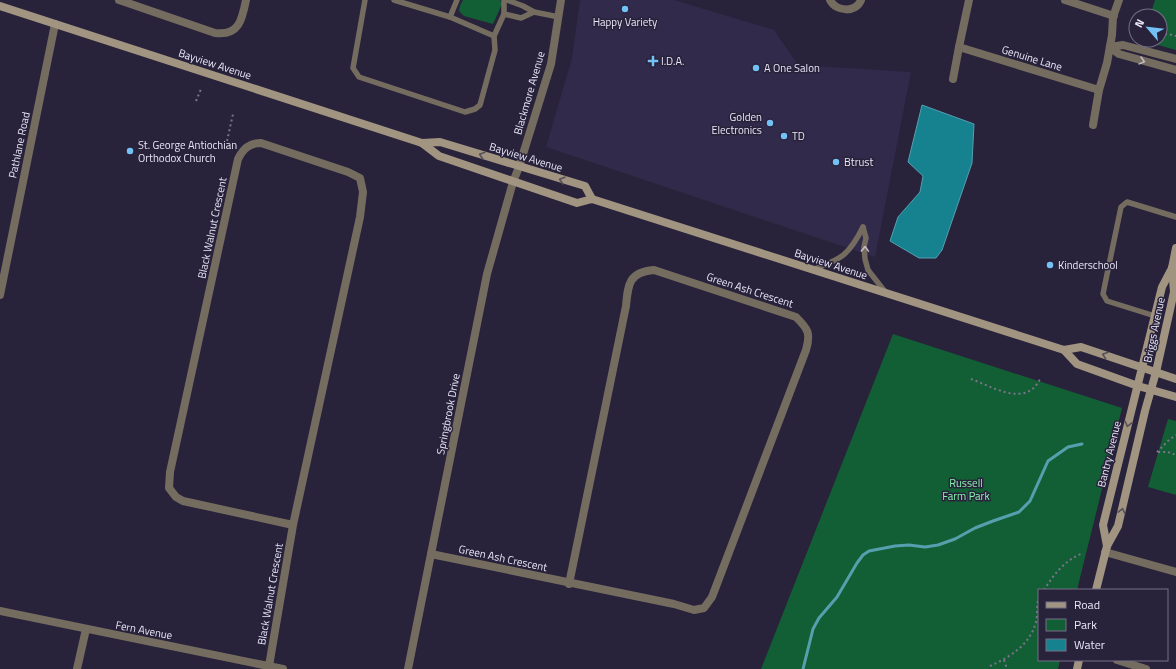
<svg xmlns="http://www.w3.org/2000/svg" width="1176" height="669" font-family="'Titillium Web',sans-serif">
<style>
.built{fill:#322a4a}
.green{fill:#135f35}
.water{fill:#16818f;stroke:#559fae}
.lines{fill:none;stroke-linecap:round;stroke-linejoin:round}
.stream{stroke:#559fae;stroke-width:3}
.path{stroke:#7a758b;stroke-width:2;stroke-dasharray:2 3;stroke-linecap:butt}
.lane{stroke:#756c60;stroke-width:5.5}
.street{stroke:#756c60;stroke-width:8}
.secondary{stroke:#a19480;stroke-width:8}
.oneway{stroke:#c0bbc2}
.oneway2{stroke:#585057}
.poi-dot{fill:#73c1f5;stroke:#28223b;stroke-width:1.5}
.labels{text-anchor:middle;dominant-baseline:central;stroke-width:3;stroke-linejoin:round;paint-order:stroke}
.poi-label{font-size:11px;fill:#e9e6f7;stroke:#28223b;text-anchor:start}
.street-label{font-size:11px;fill:#e9e6f7;stroke:#28223b}
.park-label{font-size:11px;fill:#87f4ad;stroke:#28223b}
</style>
<rect width="100%" height="100%" fill="#28223b"/>
<polygon class="built" points="580,0 674,0 774,30 798,65 911,72 875,257 546,147 572,58"/>
<g class="green">
<polygon points="463,0 500,0 502,4 493,24 464,16 459,11 460,6"/>
<polygon points="1155,0 1176,0 1176,50 1144,41 1144,40 1160,40 1160,16 1150,16"/>
<polygon points="893,334 1122,408 1077,590 1039,590 1039,660 1060,660 1058,669 761,669"/>
<polygon points="1168,419 1176,421 1176,495 1148,487"/>
</g>
<polygon class="water" points="922,105 974,124 972,163 942,250 936,258 919,258 890,241 898,217 920,192 923,176 908,162"/>
<g class="lines">
<polyline class="stream" points="803,669 813,629 819,618 837,597 857,563 863,555 869,551 895,546 909,545 925,547 938,545 955,539 975,528 993,521 1019,512 1030,501 1048,461 1068,447 1082,444"/>
<g class="path">
<polyline points="1160,35 1168,34 1176,36"/>
<polyline points="1153,45 1155,40"/>
<polyline points="196,101 201,89"/>
<polyline points="227,141 233,114"/>
<path d="M971 379C993 387 1026 408 1040 379"/>
<polyline points="1157,452 1169,440 1176,435"/>
<path d="M1158 452C1165 452 1171 451 1176 456"/>
<path d="M1044 590C1054 574 1065 560 1083 553"/>
<polyline points="1004,660 1007,669"/>
<path d="M990 666C1010 657 1030 645 1036 622 1038 614 1036 605 1039 597"/>
</g>
<g class="lane">
<polyline points="365,0 353,68 359,77 465,112 475,109 480,105 495,50 494,36 504,14 504,0"/>
<polyline points="394,0 450,17 494,36"/>
<polyline points="507,0 523,6 534,12 559,17"/>
<polyline points="504,14 521,18 534,12"/>
<polyline points="450,17 457,0"/>
<polyline points="863,227 866,238 864,247 865,259 868,270 886,293"/>
<path d="M812 270C842 259 849 255 863 227"/>
<polyline points="1155,316 1107,301 1103,294 1105,284 1121,207 1127,202 1176,217"/>
</g>
<g class="street">
<path d="M119 0 215 33C239 36 242 20 246 0"/>
<path d="M830 0C836 12 856 13 861 0"/>
<polyline points="969,0 959,47 1099,90 1107,63 1112,35 1113,17 1119,0"/>
<polyline points="1065,0 1114,16"/>
<polyline points="1110,47 1119,54 1176,70"/>
<polyline points="1110,47 1123,45 1176,59"/>
<polyline points="953,79 959,47"/>
<polyline points="1093,125 1099,90"/>
<polyline points="0,295 55,24"/>
<polyline points="1105,552 1176,572"/>
<path d="M431 554 674 604 694 610 704 608 712 597 806 350C811 333 808 329 796 317L654 270C629 272 628 284 626 306L569 584"/>
<polyline points="0,611 283,669"/>
<polyline points="1117,660 1146,669"/>
<path d="M269 666 293 525 360 217 363 192 360 178 348 172 261 143C249 143 243 149 238 159L170 472 169 488 176 497 183 501 293 525"/>
<polyline points="77,669 86,629"/>
<polyline points="408,669 487,274 513,182 519,167 551,64 561,0"/>
</g>
<g class="secondary">
<polyline points="0,6 422,143 439,156 577,203 592,199 1064,350 1081,347 1176,379"/>
<polyline points="422,143 440,142 585,186 592,199"/>
<polyline points="1064,350 1077,364 1138,386 1176,397"/>
<polyline points="1107,546 1103,525 1162,287 1172,268 1176,248"/>
<polyline points="1096,590 1107,546 1118,526 1145,411 1156,372 1174,292 1172,268"/>
<polyline points="1077,669 1079,660"/>
</g>
</g>
<defs><path id="oneway-chevron" d="M-2-3.5L2.5 0L-2 3.5" fill="none" stroke-width="1.6" stroke-linecap="round" stroke-linejoin="round"/></defs>
<g class="oneway">
<use href="#oneway-chevron" transform="translate(1142 61) rotate(15)"/>
<use href="#oneway-chevron" transform="translate(865 249) rotate(-88)"/>
</g>
<g class="oneway2">
<use href="#oneway-chevron" transform="translate(482 155) rotate(-162)"/>
<use href="#oneway-chevron" transform="translate(562 180) rotate(-164)"/>
<use href="#oneway-chevron" transform="translate(1105 355) rotate(-161)"/>
<use href="#oneway-chevron" transform="translate(1128 424) rotate(104)"/>
<use href="#oneway-chevron" transform="translate(1122 511) rotate(-77)"/>
</g>
<g class="poi-dot">
<circle cx="625" cy="9" r="4"/>
<path d="M651 55h4v4h4v4h-4v4h-4v-4h-4v-4h4z"/>
<circle cx="756" cy="68" r="4"/>
<circle cx="770" cy="123" r="4"/>
<circle cx="784" cy="136" r="4"/>
<circle cx="130" cy="151" r="4"/>
<circle cx="836" cy="162" r="4"/>
<circle cx="1050" cy="265" r="4"/>
</g>
<g class="labels">
<g class="poi-label">
<text x="625" y="22" text-anchor="middle">Happy Variety</text>
<text x="661" y="61">I.D.A.</text>
<text x="764" y="68">A One Salon</text>
<text x="762" y="117" text-anchor="end">Golden<tspan x="762" dy="13">Electronics</tspan></text>
<text x="792" y="136">TD</text>
<text x="138" y="145">St. George Antiochian<tspan x="138" dy="13">Orthodox Church</tspan></text>
<text x="844" y="162">Btrust</text>
<text x="1058" y="265">Kinderschool</text>
</g>
<g class="street-label">
<text transform="translate(1032 58) rotate(17)">Genuine Lane</text>
<text transform="translate(215 64) rotate(18)">Bayview Avenue</text>
<text transform="translate(529 93) rotate(-74)">Blackmore Avenue</text>
<text transform="translate(19 145) rotate(-78)">Pathlane Road</text>
<text transform="translate(526 157) rotate(17)">Bayview Avenue</text>
<text transform="translate(212 228) rotate(-78)">Black Walnut Crescent</text>
<text transform="translate(831 264) rotate(18)">Bayview Avenue</text>
<text transform="translate(750 290) rotate(18)">Green Ash Crescent</text>
<text transform="translate(1154 330) rotate(-78)">Briggs Avenue</text>
<text transform="translate(448 414) rotate(-79)">Springbrook Drive</text>
<text transform="translate(1109 454) rotate(-76)">Bantry Avenue</text>
<text transform="translate(503 558) rotate(12)">Green Ash Crescent</text>
<text transform="translate(270 594) rotate(-80)">Black Walnut Crescent</text>
<text transform="translate(144 630) rotate(11)">Fern Avenue</text>
</g>
<g class="park-label">
<text x="966" y="483">Russell<tspan x="966" dy="13">Farm Park</tspan></text>
</g>
</g>
<rect x="1038" y="589" width="130" height="72" fill="#28223b" stroke="#757086"/>
<rect x="1046" y="602" width="20" height="6" fill="#a19480" stroke="#757086"/>
<text x="1074" y="609" font-size="12" fill="#e9e6f7">Road</text>
<rect x="1046" y="619" width="20" height="12" fill="#135f35" stroke="#757086"/>
<text x="1074" y="629" font-size="12" fill="#e9e6f7">Park</text>
<rect x="1046" y="639" width="20" height="12" fill="#16818f" stroke="#757086"/>
<text x="1074" y="649" font-size="12" fill="#e9e6f7">Water</text>
<g transform="translate(1148 28) rotate(298)"><circle r="19" fill="#28223b" stroke="#757086"/>
<path d="M0-3L7 15L0 10L-7 15Z" fill="#73c1f5"/>
<text y="-6" font-size="11" font-weight="bold" text-anchor="middle" fill="#e9e6f7">N</text>
</g>
</svg>
